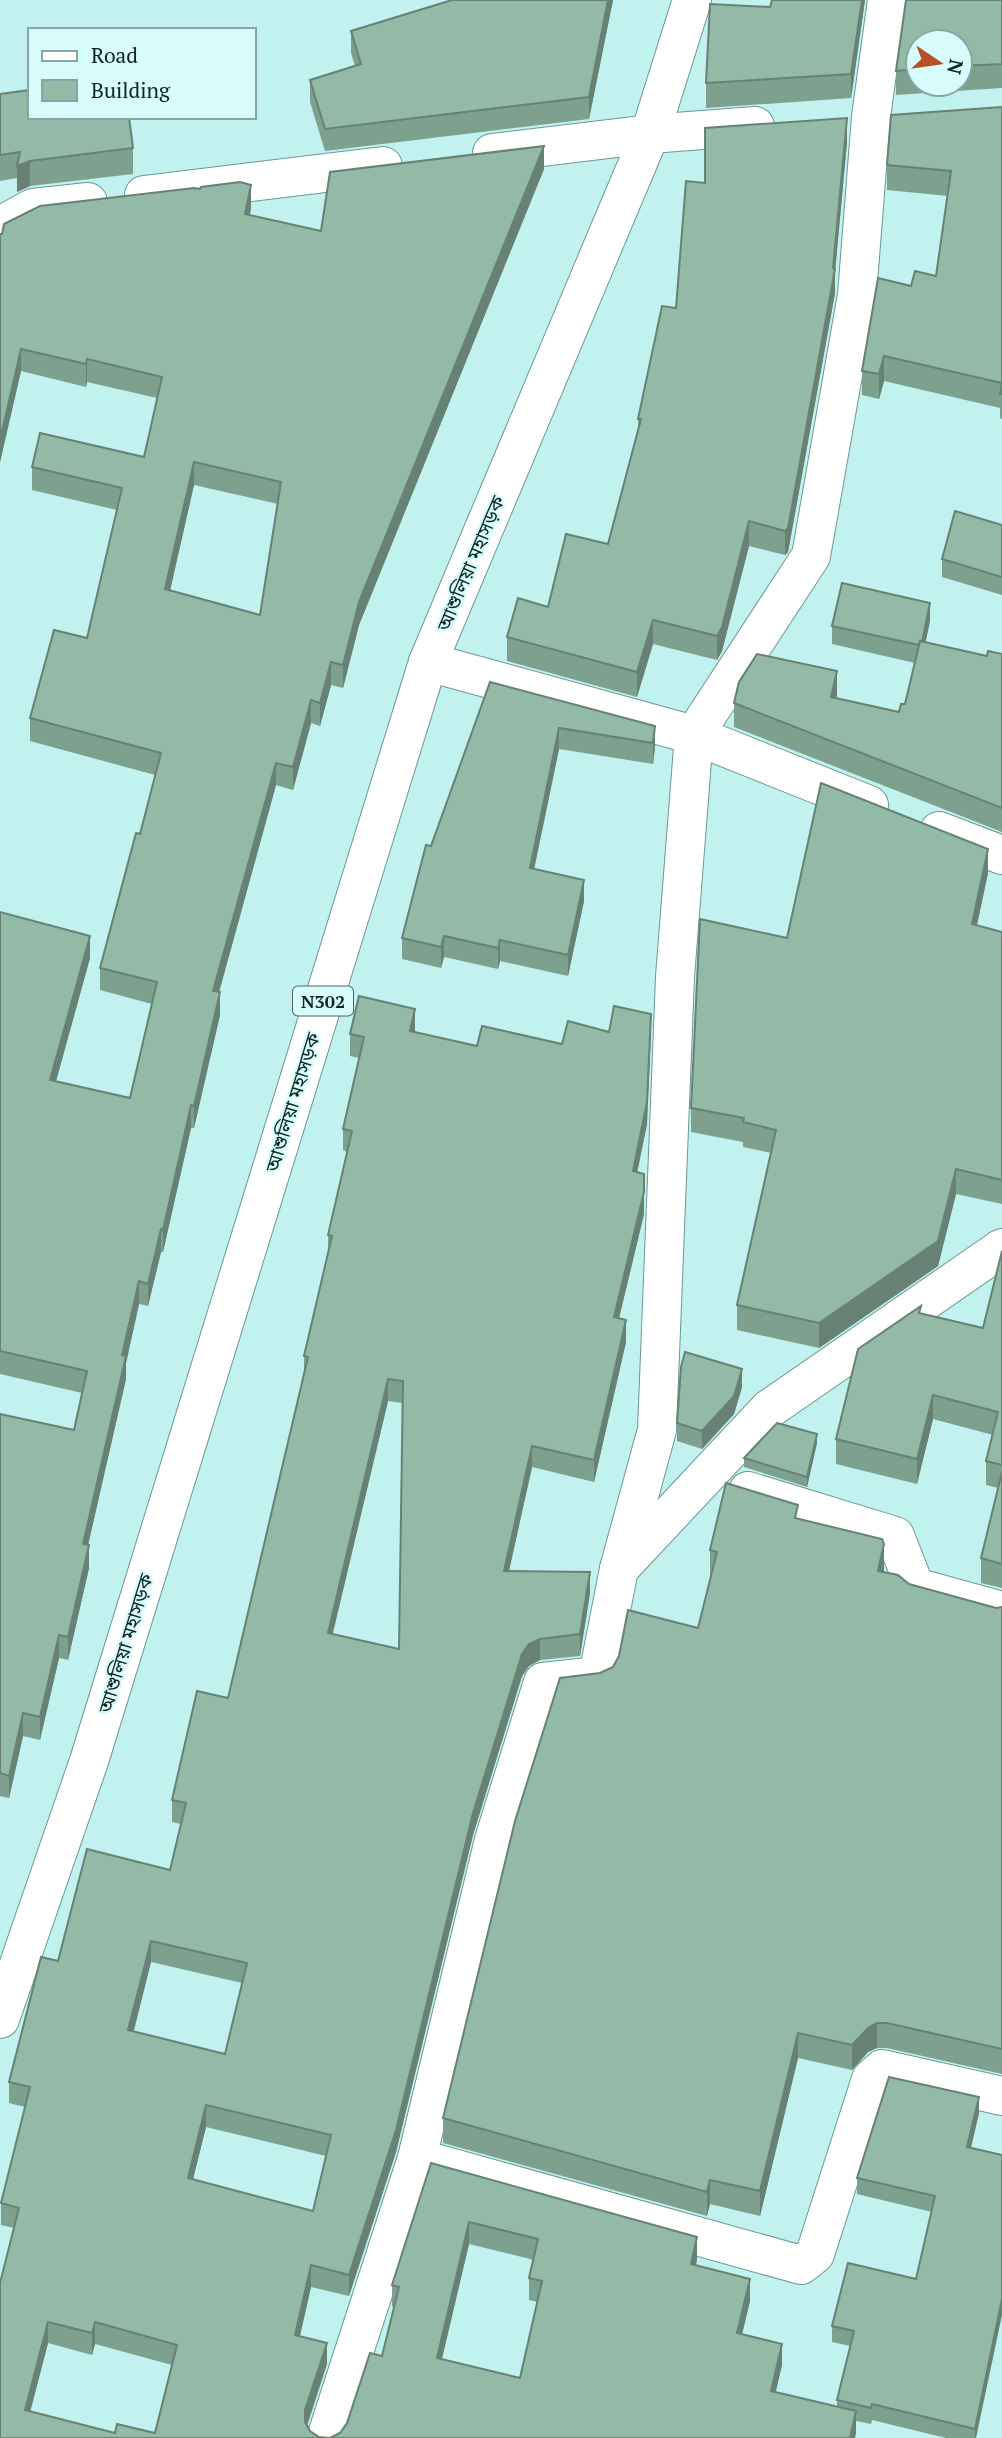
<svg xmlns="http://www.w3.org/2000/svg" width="1002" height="2438" font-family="'PT Serif','Noto Sans Bengali',serif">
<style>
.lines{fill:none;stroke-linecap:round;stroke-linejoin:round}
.minor-casing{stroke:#6a9896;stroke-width:40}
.trunk-casing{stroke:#6a9896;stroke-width:40}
.minor{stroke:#fff;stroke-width:38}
.trunk{stroke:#fff;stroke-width:38}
.wall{fill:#7ea08f;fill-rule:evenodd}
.shaded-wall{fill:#678274}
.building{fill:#93baa6;stroke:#678274;stroke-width:2;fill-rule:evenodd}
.labels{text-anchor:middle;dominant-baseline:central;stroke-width:5;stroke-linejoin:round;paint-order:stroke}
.shield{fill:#d6fdfb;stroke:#4b6463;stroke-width:2}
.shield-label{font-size:18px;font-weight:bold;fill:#0f2222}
.street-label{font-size:19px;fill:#0f2222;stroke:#d6fdfb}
</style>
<rect width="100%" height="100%" fill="#c1f2f0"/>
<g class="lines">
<g class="minor-casing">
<g id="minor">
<polyline points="492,153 650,134 755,126"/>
<polyline points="144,195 383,166"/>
<polyline points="0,226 33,208 88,202"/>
<polyline points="428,662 694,735 869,805"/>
<polyline points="939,831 1002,855"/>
<polyline points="748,1491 895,1536 915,1587 1002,1611"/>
<polyline points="619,1569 657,1430 675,977 694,735 811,556 857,295 871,117 887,0"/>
<polyline points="417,2158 801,2265 815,2254 871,2079 882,2069 1002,2096"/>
<polyline points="326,2438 417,2158 494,1840 543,1682 598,1676 619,1569 769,1409 1002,1248"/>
</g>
</g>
<g class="trunk-casing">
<polyline id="trunk" points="0,2019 89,1761 428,662 650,134 692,0"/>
</g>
<use href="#minor" class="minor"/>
<use href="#trunk" class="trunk"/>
</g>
<g class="wall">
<polygon points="613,0 589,119 325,151 310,102 310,80 355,66 351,53 351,31"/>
<polygon points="772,0 865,0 851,98 706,108 706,83 770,7"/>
<path d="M906 0H1002V88L896 95V71ZM918 42H960V84H918Z"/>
<polygon points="0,94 133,148 133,174 30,186 17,192 17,178 0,181"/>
<polygon points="1002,107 1002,419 1000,418 1000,408 884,381 879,399 862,395 862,371 911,286 936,276 948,196 887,190 887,165"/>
<polygon points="847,142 835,272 835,293 788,552 785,555 749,546 722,651 717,660 653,644 637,697 507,661 507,637 548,607 608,544 638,430 638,419 676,308 705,183"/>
<path d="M544 169 359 625 343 688 331 685 320 726 311 723 293 790 276 785 219 992 220 1015 194 1128H191L163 1252H161L148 1306 139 1304 126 1363V1379L88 1545 89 1568 68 1660 59 1658 40 1740 23 1736 9 1798 0 1796V1414L74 1430 82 1393 0 1374V912L90 958 56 1081 130 1098 152 1004 100 990V968L140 834 155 775 30 741V718L87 638 117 510 32 490V467L144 457 157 398 87 382 86 387 21 371 0 462V234L251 208 250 215 321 231ZM194 485 278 504 260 615 170 591Z"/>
<polygon points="1002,525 1002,595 942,577 942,559"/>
<polygon points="930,621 925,643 987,656 1002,654 1002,832 734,727 734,703 837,695 836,698 899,712 905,704 915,663 832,644 832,626"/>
<polygon points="490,682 655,726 655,747 653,764 559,749 534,869 584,901 568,976 500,961 498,969 444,957 441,968 402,959 402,938"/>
<polygon points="988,873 977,925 1002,932 1002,1204 956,1194 938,1266 819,1348 737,1330 737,1305 771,1153 743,1147 743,1142 691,1132 691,1108 787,938"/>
<path d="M415 1032 477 1046 562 1044 609 1032 651 1035 647 1124 637 1172 644 1196V1214L619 1318 626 1342 594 1482 532 1467 509 1571 590 1593 580 1656 540 1660 529 1666 522 1676 473 1835 396 2152 349 2296 311 2287 300 2336 327 2364 307 2426 310 2431 319 2437 330 2438 340 2433 347 2423 382 2356 394 2307 392 2306V2285L431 2163 697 2259 696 2266 750 2301 742 2334 782 2365 775 2392 837 2407V2400L850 2346 832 2342V2326L916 2279 932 2212 857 2194V2178L979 2113 971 2148 976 2438H946L872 2420 871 2424 856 2421 855 2438H0L14 2228 1 2225V2203L25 2107 9 2103V2082L58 1961 170 1870 181 1824 172 1822V1800L228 1698 304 1372V1356L328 1254V1235L347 1152 343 1150V1129L359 1058 350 1056V1034ZM388 1401 402 1403 399 1649 332 1634ZM151 1962 242 1983 225 2054 134 2031ZM206 2127 326 2156 313 2211 193 2179ZM469 2244 534 2260 529 2278V2300L538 2302 520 2378 442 2359ZM48 2343 92 2355 95 2344 172 2365 155 2433H115L30 2411Z"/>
<polygon points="1002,1251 1002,1588 981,1583 981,1558 998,1488 986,1485 986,1461 993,1435 933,1419 917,1484 836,1464 836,1439 921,1314 983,1328"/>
<polygon points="742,1387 734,1414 702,1449 677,1441 677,1423"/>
<polygon points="817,1443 807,1487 744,1467 744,1458"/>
<polygon points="798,1518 884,1569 884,1572 909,1584 996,1608 1002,1607 1002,2074 887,2048 877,2048 868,2052 852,2070 798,2058 760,2216 710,2204 707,2216 443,2143 443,2118 600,1673 698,1628 711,1575 710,1574 710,1550"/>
</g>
<g class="shaded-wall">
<polygon points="608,0 613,0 589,119 589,97"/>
<polygon points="862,0 865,0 851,98 851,74"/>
<polygon points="847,118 847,142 835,272 835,293 788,552 785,555 785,531 833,268"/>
<polygon points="544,146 544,169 359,625 343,688 343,665 359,602"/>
<polygon points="30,161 30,186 17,192 17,166"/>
<polygon points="251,185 251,208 245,237 245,214"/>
<polygon points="21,349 21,371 0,462 0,440"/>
<polygon points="884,356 884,381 879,399 879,374"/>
<polygon points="87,359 87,382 86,387 86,364"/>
<polygon points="194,462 194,485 165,612 165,589"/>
<polygon points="749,521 749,546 722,651 717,660 717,636"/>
<polygon points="930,603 930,621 921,664 921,646"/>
<polygon points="653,620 653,644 637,697 637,672"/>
<polygon points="331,662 331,685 320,726 320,703"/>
<polygon points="837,671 837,695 831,721 831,697"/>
<polygon points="311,700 311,723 293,790 293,767"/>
<polygon points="655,726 655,747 653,764 653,743"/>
<polygon points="559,728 559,749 530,889 530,868"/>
<polygon points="276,763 276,785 213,1014 213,991"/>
<polygon points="988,849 988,873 972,948 972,924"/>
<polygon points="584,880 584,901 568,976 568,955"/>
<polygon points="90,936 90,958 50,1103 50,1080"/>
<polygon points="444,936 444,957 441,968 441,947"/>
<polygon points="500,940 500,961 498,969 498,948"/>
<polygon points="220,992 220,1015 194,1128 194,1106"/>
<polygon points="415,1009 415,1031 410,1053 410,1031"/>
<polygon points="651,1014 647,1124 633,1193 633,1171"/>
<polygon points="191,1105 191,1128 163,1252 163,1230"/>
<polygon points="956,1169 956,1194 938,1266 819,1348 819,1323"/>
<polygon points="644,1174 644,1214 614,1339 614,1317"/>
<polygon points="161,1229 161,1252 148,1306 148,1284"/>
<polygon points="139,1281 139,1304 126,1363 126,1379 83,1567 83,1544 122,1355"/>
<polygon points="626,1320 626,1342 594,1482 594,1460"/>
<polygon points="742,1369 742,1387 734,1414 702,1449 702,1431"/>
<polygon points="388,1379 388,1401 328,1654 328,1633"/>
<polygon points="933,1395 933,1419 917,1484 917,1459"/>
<polygon points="817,1434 817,1443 807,1487 807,1477"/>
<polygon points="532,1446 532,1467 504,1593 504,1571"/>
<polygon points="884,1544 884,1569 878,1595 878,1571"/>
<polygon points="89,1545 89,1568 68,1660 68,1637"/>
<polygon points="590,1572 590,1593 580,1656 580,1634"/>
<polygon points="59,1635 59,1658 40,1740 40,1717"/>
<polygon points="540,1639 540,1660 529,1666 522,1676 473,1835 396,2152 349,2296 349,2275 473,1813 522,1654 529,1644"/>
<polygon points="23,1713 23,1736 9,1798 9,1776"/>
<polygon points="151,1941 151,1962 128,2052 128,2030"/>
<polygon points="877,2023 877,2048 868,2052 852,2070 852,2045 868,2028"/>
<polygon points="798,2033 798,2058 760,2216 760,2191"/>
<polygon points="979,2097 979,2113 967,2163 967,2147"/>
<polygon points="206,2105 206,2127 188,2199 188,2178"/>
<polygon points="710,2180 710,2204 707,2216 707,2192"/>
<polygon points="469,2222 469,2244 437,2379 437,2358"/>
<polygon points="697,2237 697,2259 691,2286 691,2264"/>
<polygon points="311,2265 311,2287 295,2357 295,2335"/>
<polygon points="750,2279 750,2301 737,2355 737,2333"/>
<polygon points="1002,2299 1002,2315 976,2438 975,2438 975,2429"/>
<polygon points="48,2322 48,2343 25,2432 25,2410"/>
<polygon points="95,2322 95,2344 92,2355 92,2333"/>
<polygon points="327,2343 327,2364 305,2431 305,2410"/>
<polygon points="782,2344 782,2365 771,2413 771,2391"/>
<polygon points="856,2411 856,2433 855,2438 850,2438"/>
</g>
<g class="building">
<polygon points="452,0 608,0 589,97 325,129 310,80 361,64 351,31"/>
<polygon points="772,0 862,0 851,74 706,83 710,4 770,7"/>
<polygon points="906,0 1002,0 1002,64 960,66 960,42 918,42 918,69 896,71"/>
<polygon points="30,90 30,117 129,117 133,148 30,161 17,166 20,152 0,155 0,94"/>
<polygon points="1002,107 1002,394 1000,394 1002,383 884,356 879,374 862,371 878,278 911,286 915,271 936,276 951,171 887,165 891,115"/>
<polygon points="847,118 833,268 835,269 788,528 785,531 749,521 722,627 717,636 653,620 637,672 507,637 518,598 548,607 566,534 608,544 641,419 638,419 662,306 676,308 686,181 705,183 705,128"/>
<path d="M544 146 359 602 343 665 331 662 320 703 311 700 293 767 276 763 213 991 220 992 194 1106 191 1105 163 1230 161 1229 148 1284 139 1281 122 1355 126 1356 83 1544 89 1545 68 1637 59 1635 40 1717 23 1713 9 1776 0 1773V1414L74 1430 87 1371 0 1351V912L90 936 50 1080 130 1098 157 982 100 968 136 833 140 834 161 753 30 718 54 630 87 638 122 488 32 467 40 433 144 457 162 377 87 359 86 364 21 349 0 440V234H2L4 224 40 206 194 188 200 189 201 187 240 182 251 185 245 214 321 231 330 172ZM194 462 281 482 260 615 165 589Z"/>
<polygon points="955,511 1002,525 1002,577 942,559"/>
<polygon points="842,583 930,603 922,642 920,641 919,645 832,626"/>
<polygon points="920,641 987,656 988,651 1002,654 1002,808 734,703 739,682 757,654 837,671 831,697 899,712 901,704 905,704"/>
<polygon points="490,682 655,726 653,743 559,728 530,868 584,880 568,955 500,940 498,948 444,936 441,947 402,938 426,845 431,846"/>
<polygon points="821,783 988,849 972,924 1002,932 1002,1180 956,1169 938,1241 819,1323 737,1305 776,1130 743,1122 744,1118 691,1108 700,919 787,938"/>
<path d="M359 996 415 1009 410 1031 477 1046 482 1026 562 1044 568 1021 609 1032 614 1006 651 1014 647 1102 633 1171 644 1174V1192L614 1317 626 1320 594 1460 532 1446 504 1571 590 1572 580 1634 540 1639 529 1644 522 1654 473 1813 396 2130 349 2275 311 2265 295 2335 327 2343 305 2410V2422L310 2431 319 2437 330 2438 340 2433 347 2423 370 2353 382 2356 399 2287 392 2285 431 2163 697 2237 691 2264 750 2279 737 2333 782 2344 771 2391 856 2411 850 2438H0V2283L19 2208 1 2203 30 2087 9 2082 41 1957 58 1961 87 1849 170 1870 186 1803 172 1800 197 1691 228 1698 308 1357 304 1356 332 1236 328 1235 352 1131 343 1129 364 1037 350 1034ZM388 1379 403 1381 399 1649 328 1633ZM151 1941 247 1963 225 2054 128 2030ZM206 2105 331 2135 313 2211 188 2178ZM469 2222 538 2239 529 2278 542 2281 520 2378 437 2358ZM48 2322 92 2333 95 2322 177 2345 155 2433 117 2424 115 2433 25 2410Z"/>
<polygon points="1002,1251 1002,1465 986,1461 998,1412 933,1395 917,1459 836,1439 858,1349 921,1306 919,1313 983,1328"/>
<polygon points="685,1352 742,1369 734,1396 702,1431 677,1423 681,1367"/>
<polygon points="777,1423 817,1434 807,1477 744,1458"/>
<polygon points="1002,1472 1002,1564 981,1558"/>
<polygon points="726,1483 798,1505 795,1518 882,1539 884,1544 878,1571 898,1575 909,1584 996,1608 1002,1607 1002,2049 887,2023 877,2023 868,2028 852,2045 798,2033 760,2191 710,2180 707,2192 443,2118 515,1821 560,1678 600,1673 613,1667 619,1656 628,1610 698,1628 717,1552 710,1550"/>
<polygon points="889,2077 979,2097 967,2147 1002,2155 1002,2299 975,2429 872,2404 871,2408 837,2400 854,2331 832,2326 848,2263 916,2279 935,2196 857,2178"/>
</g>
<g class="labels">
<rect class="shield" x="293" y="986.5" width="60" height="29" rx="5"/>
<g class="shield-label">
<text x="323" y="1001">N302</text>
</g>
<g class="street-label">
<text transform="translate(470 563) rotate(-67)">আশুলিয়া মহাসড়ক</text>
<text transform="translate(292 1102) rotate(-73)">আশুলিয়া মহাসড়ক</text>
<text transform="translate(125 1643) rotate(-73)">আশুলিয়া মহাসড়ক</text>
</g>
</g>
<rect x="28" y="28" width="228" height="91" fill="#d6fdfb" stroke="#86a5a4" stroke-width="2"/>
<rect x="42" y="51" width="35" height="10" fill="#ffffff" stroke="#86a5a4" stroke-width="2"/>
<text x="91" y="63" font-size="21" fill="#0f2222">Road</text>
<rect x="42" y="80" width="35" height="21" fill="#93baa6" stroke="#86a5a4" stroke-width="2"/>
<text x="91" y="98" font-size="21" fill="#0f2222">Building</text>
<g transform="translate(939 63) rotate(103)"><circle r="33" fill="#d6fdfb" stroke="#86a5a4" stroke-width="2"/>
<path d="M0-5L12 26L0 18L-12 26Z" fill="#b65026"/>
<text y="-10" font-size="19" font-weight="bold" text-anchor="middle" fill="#0f2222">N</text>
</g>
</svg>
